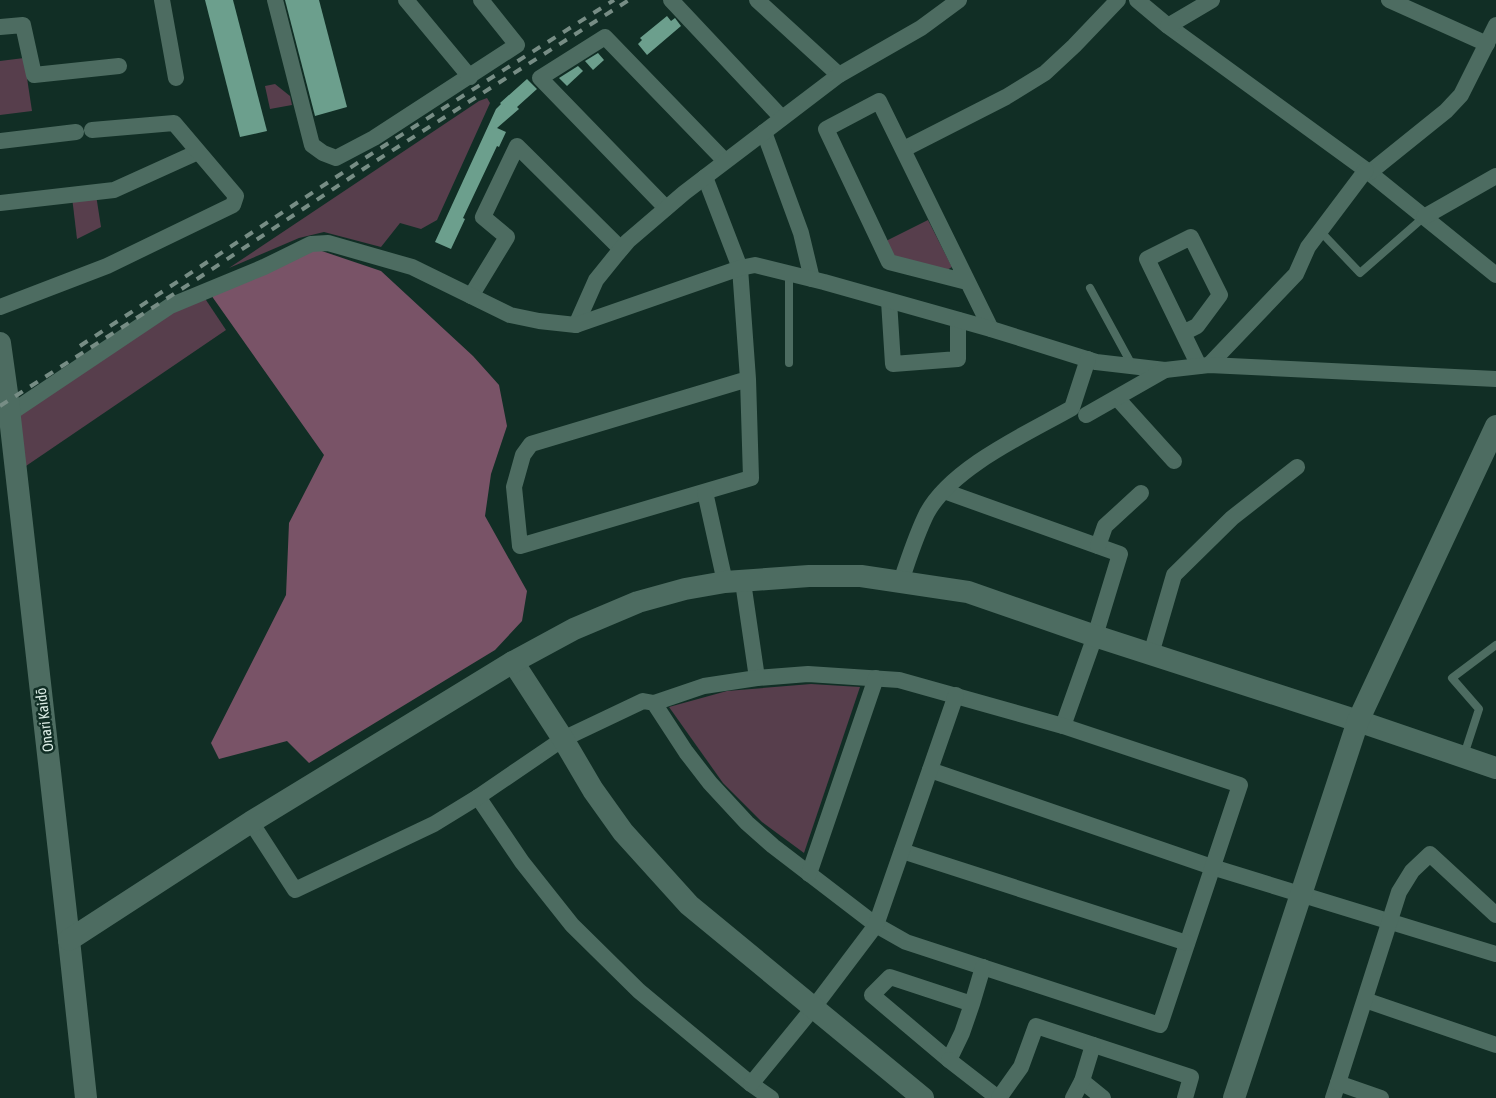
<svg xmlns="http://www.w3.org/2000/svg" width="1496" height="1098" font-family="'Asap Condensed',sans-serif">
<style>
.green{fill:#573e4c}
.forest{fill:#795367}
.building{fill:#6c9f8d}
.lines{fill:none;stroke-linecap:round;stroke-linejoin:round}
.lane{stroke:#4d6c61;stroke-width:8}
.street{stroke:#4d6c61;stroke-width:16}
.secondary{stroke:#4d6c61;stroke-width:22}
.rail{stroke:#778d85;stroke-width:4;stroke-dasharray:9 9;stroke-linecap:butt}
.labels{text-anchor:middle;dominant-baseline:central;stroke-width:5;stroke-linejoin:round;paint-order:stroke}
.street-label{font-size:15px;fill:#daebe4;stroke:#112e25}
</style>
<rect width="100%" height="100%" fill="#112e25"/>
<g class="green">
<polygon points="24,58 32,111 0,115 0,61"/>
<polygon points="275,84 290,96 292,105 270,109 265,86"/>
<polygon points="487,98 490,103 437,220 421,229 400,223 381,247 324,232 299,238 229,268 479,101"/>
<polygon points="96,195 101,227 77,239 72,197"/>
<polygon points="928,220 952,267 942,273 895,260 882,243"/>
<polygon points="204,297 226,330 23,468 15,414 170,311"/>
<polygon points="811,684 860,687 804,853 762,822 723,783 669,707 727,691"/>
</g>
<polygon class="forest" points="313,248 381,271 473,356 499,385 507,426 491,474 485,516 527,591 522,621 495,650 309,763 287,741 219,759 211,743 286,595 289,523 324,455 211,295"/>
<g class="building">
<polygon points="205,0 233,0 267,131 240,137"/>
<polygon points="285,0 319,0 347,107 315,116"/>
<polygon points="667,16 671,21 675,18 681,26 647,55 638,44 642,40 640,38"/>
<polygon points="598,53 604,60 593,70 585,61"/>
<polygon points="578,66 583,71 567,86 559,78"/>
<polygon points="527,79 537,89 517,107 519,109 497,128 506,132 499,147 497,146 463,218 465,219 451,249 435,242 496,109 501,104 500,103"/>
</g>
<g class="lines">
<g class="lane">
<polyline points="1320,231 1360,273 1424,217"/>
<polyline points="1090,288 1132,365"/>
<polyline points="789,363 789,274"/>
<polyline points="1464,755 1479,709 1452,678 1496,645"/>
</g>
<g class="street">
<polyline points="162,0 176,78"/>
<polyline points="275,0 312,145 323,153 336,158 374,138 517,45 481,0"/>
<polyline points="406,0 470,77"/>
<polyline points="671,0 782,118"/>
<polyline points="757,0 839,75"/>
<polyline points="1137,0 1168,26 1366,170 1496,275"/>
<polyline points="1389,0 1487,44"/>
<polyline points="1168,26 1212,0"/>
<polyline points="0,27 23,25 34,75 119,66"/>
<polyline points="764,132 801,233 812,279"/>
<polyline points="0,141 76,132"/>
<polyline points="904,149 1006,97 1045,73 1074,46 1118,0"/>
<polyline points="1369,173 1446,111 1461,95 1496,25"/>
<polyline points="705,177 740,268 748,379 751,478 520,546 514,487 523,455 531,444 748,379"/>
<polyline points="0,203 114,190 198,152"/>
<polyline points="666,208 540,78 605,37 725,161"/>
<polyline points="1424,217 1496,176"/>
<polyline points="967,282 889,262 826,129 879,101 991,329"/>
<polyline points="471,296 507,237 483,217 517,146 621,249"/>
<polyline points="889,301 893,364 958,359 958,320"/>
<polyline points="0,307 107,266 233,205 236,196 174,123 92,130"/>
<polyline points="576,325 596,280 617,254 628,241 684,193 839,75 921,28 959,0"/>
<polyline points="1183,333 1147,259 1191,237 1220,295 1197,326 1183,333 1199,366"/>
<polyline points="1209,365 1296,274 1308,247 1366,170"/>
<polyline points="1117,398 1174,461"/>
<polyline points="9,414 170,306 264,267 311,244 328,243 412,267 510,315 539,321 576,325 740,268 755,265 824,282 991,329 1096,362 1165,370 1209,365 1496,379"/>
<polyline points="1086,415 1165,370"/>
<polyline points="944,491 1120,554 1095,636 1063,726"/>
<polyline points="705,492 725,582"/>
<polyline points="1098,546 1105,526 1141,493"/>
<path d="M901 581C909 558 916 535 927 513 952 467 1028 433 1072 408L1088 359"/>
<polyline points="743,582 757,678"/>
<polyline points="1151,654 1174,575 1232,518 1297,467"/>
<polyline points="930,770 1212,867 1496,954"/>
<polyline points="478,797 522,862 572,925 639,991 751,1084 771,1098"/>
<polyline points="251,822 295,890 434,824 478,797 563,739 643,701 654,703 704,686 757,678 808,674 899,680 1063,726 1240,785 1160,1025 906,942 876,925 773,846 747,823 710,783 686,752 654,703"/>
<polyline points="902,851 1187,943"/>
<polyline points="809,874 876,678"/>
<polyline points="1365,1000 1496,1045"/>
<polyline points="972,1004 962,1033 949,1060 872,995 890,977 972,1004 983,967"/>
<polyline points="949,1060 998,1098"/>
<polyline points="1082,1081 1103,1098"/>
<polyline points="751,1084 814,1007 876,925 956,695"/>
<polyline points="999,1098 1021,1067 1036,1026 1191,1077 1185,1098"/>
<polyline points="1073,1098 1082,1081 1093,1045"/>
<polyline points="1333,1098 1338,1083"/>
<polyline points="1381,1098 1338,1083 1399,892 1412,871 1430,854 1496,915"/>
</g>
<g class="secondary">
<polyline points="0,343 8,400 69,940 86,1098"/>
<polyline points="513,662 563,739 593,790 623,832 689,905 923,1098"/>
<polyline points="69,940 251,822 513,662 574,629 638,602 685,589 725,582 809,576 861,576 968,592 1095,636 1358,721 1496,768"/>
<polyline points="1234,1098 1358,721 1496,426"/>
</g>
<g class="rail">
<polyline points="80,346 365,158 614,0"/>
<polyline points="0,406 194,281 371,164 629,0"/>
</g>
</g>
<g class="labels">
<g class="street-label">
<text transform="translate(44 720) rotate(-97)">Onari Kaidō</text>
</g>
</g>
</svg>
